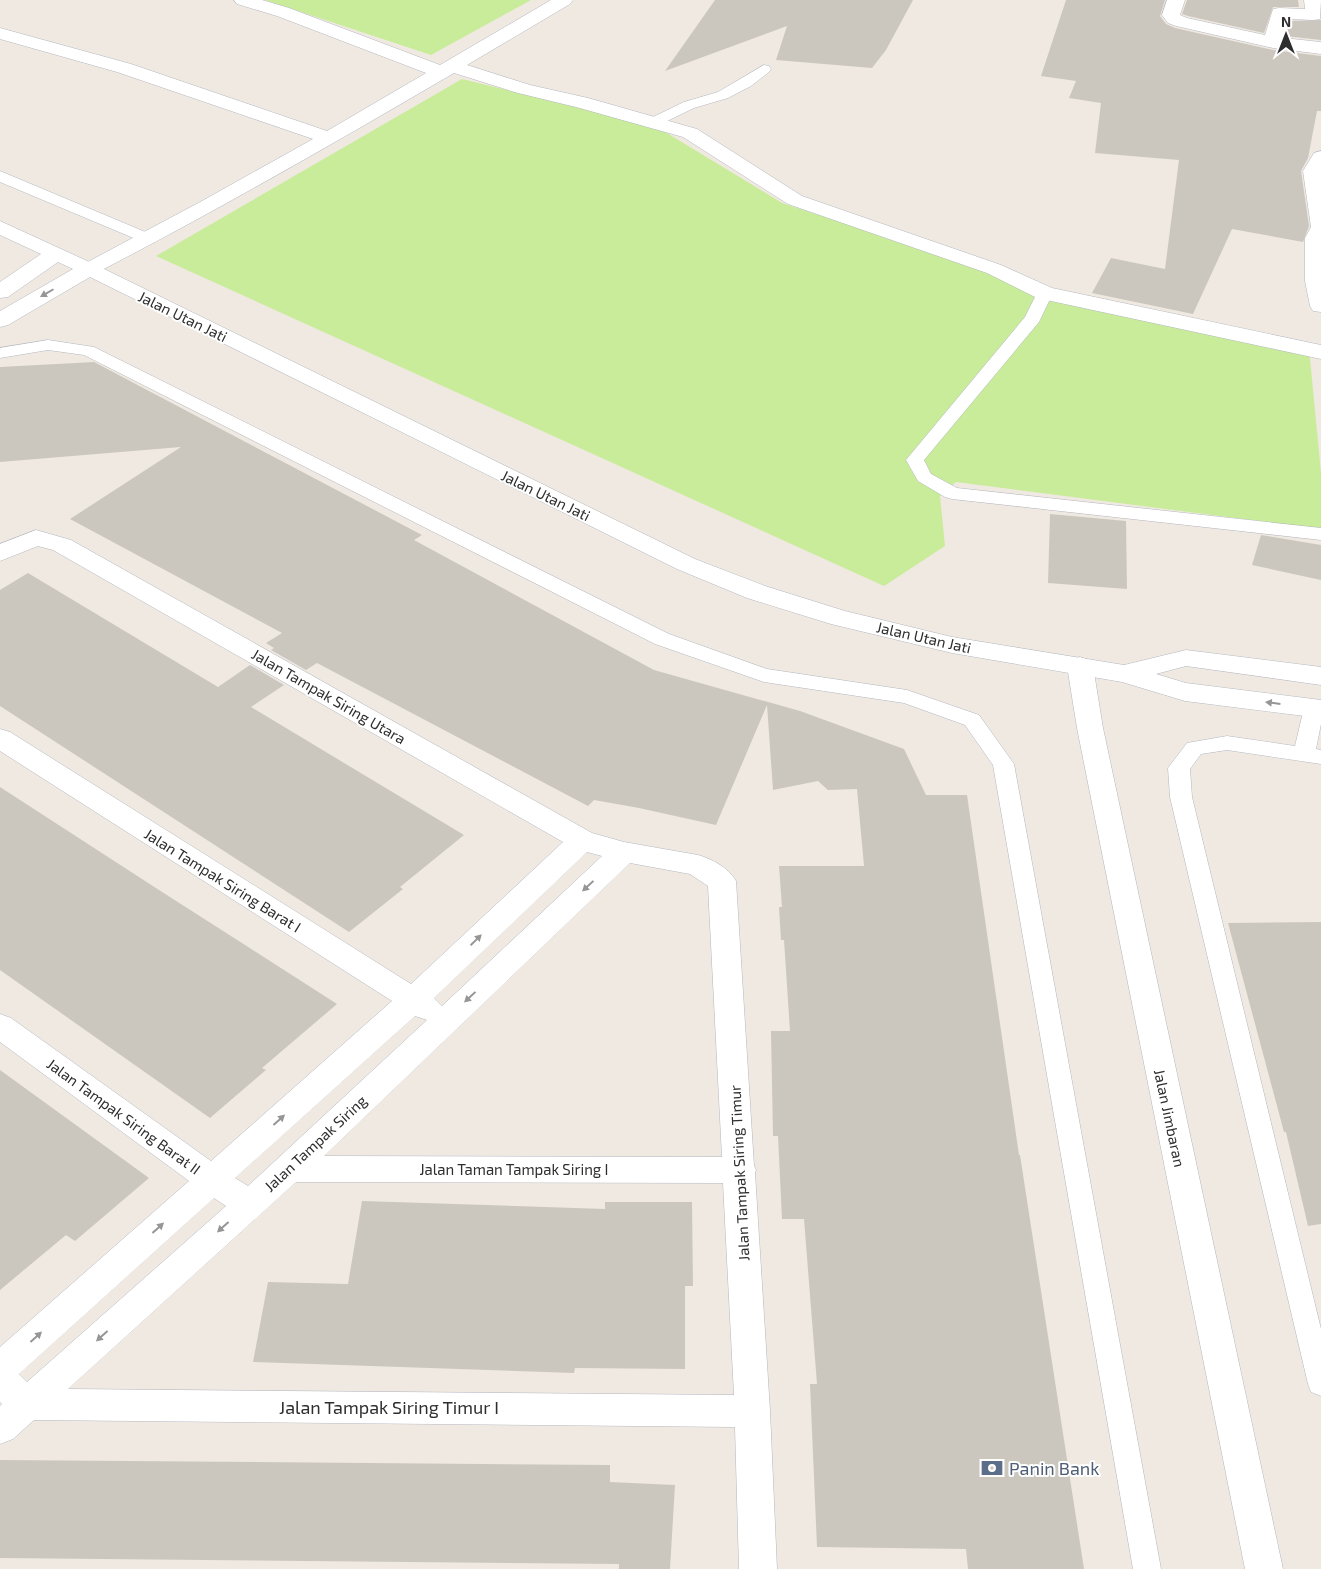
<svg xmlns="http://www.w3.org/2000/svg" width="1321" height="1569" font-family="'Exo 2',sans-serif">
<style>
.pitch{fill:#c9ec9a}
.building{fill:#cbc7bf}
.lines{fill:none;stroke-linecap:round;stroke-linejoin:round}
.lane-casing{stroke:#b4b7c1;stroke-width:1}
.street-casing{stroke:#b4b7c1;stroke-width:1}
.secondary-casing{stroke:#b4b7c1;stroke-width:1}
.lane{fill:#fff;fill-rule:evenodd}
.street{fill:#fff;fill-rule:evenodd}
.secondary{fill:#fff;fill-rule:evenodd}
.oneway{fill:#969696}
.labels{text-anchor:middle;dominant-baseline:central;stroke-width:4;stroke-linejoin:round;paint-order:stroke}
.street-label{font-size:15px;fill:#2e2e2e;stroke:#fff}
.near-street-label{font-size:18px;fill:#2e2e2e;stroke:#fff}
.near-service-label{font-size:18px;fill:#4e5e75;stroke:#fff;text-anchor:start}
</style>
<rect width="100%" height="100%" fill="#efe9e1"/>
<g class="pitch">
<polygon points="265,0 531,0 431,55"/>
<polygon points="462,79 657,127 782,203 1065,295 1309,348 1321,473 1321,529 956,482 940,496 945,546 884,586 156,256"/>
</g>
<g class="building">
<polygon points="715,0 913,0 886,50 872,68 776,60 787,26 665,71"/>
<polygon points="1066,0 1165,0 1160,16 1166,24 1175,28 1273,50 1321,56 1321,111 1317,111 1308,158 1301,171 1309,226 1303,242 1232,229 1193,314 1092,293 1111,258 1165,269 1179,160 1095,153 1101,103 1069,98 1076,81 1041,76"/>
<polygon points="1187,0 1298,0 1299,7 1273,7 1264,33 1188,16 1182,14"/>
<polygon points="1321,20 1321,40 1285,36 1289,21"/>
<polygon points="94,362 422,535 414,540 654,670 800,711 904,749 926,795 967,795 1019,1155 1020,1155 1084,1569 968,1569 966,1549 817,1547 810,1384 817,1384 804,1219 782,1219 778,1136 773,1136 771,1031 790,1031 784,940 781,940 779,907 782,907 779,866 864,866 857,789 828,790 818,781 773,790 767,705 716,825 639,808 594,800 588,806 317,663 306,670 271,650 274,648 266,643 282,633 70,519 181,447 0,462 0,367"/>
<polygon points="1050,514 1126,521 1127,589 1048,583"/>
<polygon points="1261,535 1321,545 1321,580 1252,565"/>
<polygon points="28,573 218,687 250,665 284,685 251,707 464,835 400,887 403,889 349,932 0,706 0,590"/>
<polygon points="0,787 159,890 337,1004 262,1068 266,1070 210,1118 0,970"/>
<polygon points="1321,922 1321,1224 1308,1226 1286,1132 1284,1132 1228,923"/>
<polygon points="0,1070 149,1178 75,1241 66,1235 0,1290"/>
<polygon points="362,1201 605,1209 605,1202 692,1202 693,1286 685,1286 685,1369 575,1368 574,1373 253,1362 268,1282 348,1284"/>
<polygon points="0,1460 610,1465 610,1482 675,1485 670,1569 619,1569 619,1564 0,1558"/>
</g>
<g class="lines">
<g class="lane-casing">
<g id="lane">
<polygon points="764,65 769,66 771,69 769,72 751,86 728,98 694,108 659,125 649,125 647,122 649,119 684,102 718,92"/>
<polygon points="0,171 155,236 157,239 155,242 143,242 0,182"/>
<polygon points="1045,288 1051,289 1053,293 1039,322 924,460 931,474 957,488 1321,528 1321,540 952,499 945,497 918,481 906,460 1025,317 1039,289"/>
<polygon points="48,340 94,347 669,634 767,669 907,690 979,715 1014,764 1161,1569 1133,1569 993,765 965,725 904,703 764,682 655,644 84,355 48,350 0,358 0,348"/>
<polygon points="1314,701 1321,703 1321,724 1316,749 1321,750 1321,764 1227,750 1201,754 1190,769 1192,797 1321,1329 1321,1396 1311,1392 1308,1384 1170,797 1168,768 1187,743 1227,736 1295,746 1304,708 1307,703"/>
</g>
</g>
<g class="street-casing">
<g id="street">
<path d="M234 0H262L289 8 440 65 551 0H573L570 4 467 65 530 85 588 98 697 129 802 196 1001 265 1052 288 1321 345V359L1037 298 987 273 788 204 683 137 576 107 518 93 454 73C336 142 218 210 96 273L89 275 82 273 78 269 82 265 202 201 313 139 117 72 0 39V28L131 64 327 131 426 73 277 16 237 4Z"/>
<polygon points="1167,0 1185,0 1180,15 1187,18 1265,35 1273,9 1279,8 1305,9 1304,0 1321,0 1320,19 1314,20 1287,19 1283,38 1321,42 1321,54 1273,48 1176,26 1168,23 1162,15"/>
<polygon points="1321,151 1321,312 1313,311 1310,306 1305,281 1305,238 1311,227 1303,171 1314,153"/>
<path d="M36 530 71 540 592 833 624 842 698 855C712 859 729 868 736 881L754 1166 756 1170 755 1173 770 1411 777 1569H739L735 1427 34 1420 13 1439 0 1444V1406L2 1404 0 1402V1347L189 1181 0 1042V1014L11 1018 211 1161 392 1001 0 751V729L10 732 411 984 563 842 53 550 38 546 0 561V544ZM587 852 602 856 442 1006 434 998ZM630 863 690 874 708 886 722 1157 324 1156ZM415 1016 427 1020 248 1186 235 1178ZM296 1182 723 1183 734 1395 68 1389ZM214 1198 226 1206 27 1382 19 1374Z"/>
<polygon points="1080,657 1089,660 1093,666 1103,728 1283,1569 1245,1569 1077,728 1067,666 1071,660"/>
</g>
</g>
<g class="secondary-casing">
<polygon id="secondary" points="0,221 96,265 695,559 765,586 845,611 952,637 1124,665 1186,650 1321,667 1321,685 1186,666 1156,674 1186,683 1321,700 1321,718 1185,701 1122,682 952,653 831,624 747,598 677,569 90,277 8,325 0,327 0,311 73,269 58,262 8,297 0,298 0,282 41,254 0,235"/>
</g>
<use href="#lane" class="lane"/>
<use href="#street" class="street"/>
<use href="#secondary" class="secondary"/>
</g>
<defs><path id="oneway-solid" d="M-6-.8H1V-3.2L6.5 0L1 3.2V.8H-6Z" transform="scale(1.25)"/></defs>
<g class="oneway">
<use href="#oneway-solid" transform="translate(47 293) rotate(150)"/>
<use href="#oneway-solid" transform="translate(1273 703) rotate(-173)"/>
<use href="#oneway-solid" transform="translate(588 886) rotate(137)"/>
<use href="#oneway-solid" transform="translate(476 940) rotate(-44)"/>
<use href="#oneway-solid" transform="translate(470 997) rotate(137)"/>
<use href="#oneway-solid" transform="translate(279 1120) rotate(-42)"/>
<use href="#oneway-solid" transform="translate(223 1227) rotate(138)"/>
<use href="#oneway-solid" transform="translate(158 1228) rotate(-42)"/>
<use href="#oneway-solid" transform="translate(102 1336) rotate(138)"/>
<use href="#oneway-solid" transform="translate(36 1337) rotate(-42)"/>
</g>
<defs>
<g id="bank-bare" transform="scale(1.725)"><path d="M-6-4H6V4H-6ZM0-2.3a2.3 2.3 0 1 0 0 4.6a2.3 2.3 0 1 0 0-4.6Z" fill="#5c6f8a" stroke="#fff" stroke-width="2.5" paint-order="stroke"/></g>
</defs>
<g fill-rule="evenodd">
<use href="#bank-bare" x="992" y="1468"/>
</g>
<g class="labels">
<g class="street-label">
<text transform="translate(183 316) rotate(26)">Jalan Utan Jati</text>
<text transform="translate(546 495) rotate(26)">Jalan Utan Jati</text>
<text transform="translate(924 637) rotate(13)">Jalan Utan Jati</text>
<text transform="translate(329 696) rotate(30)">Jalan Tampak Siring Utara</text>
<text transform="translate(223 880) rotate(32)">Jalan Tampak Siring Barat I</text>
<text transform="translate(124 1116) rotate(36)">Jalan Tampak Siring Barat II</text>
<text transform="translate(1170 1118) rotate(78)">Jalan Jimbaran</text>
<text transform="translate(315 1143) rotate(-43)">Jalan Tampak Siring</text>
<text x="514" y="1169">Jalan Taman Tampak Siring I</text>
<text transform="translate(739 1173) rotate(-93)">Jalan Tampak Siring Timur</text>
</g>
<g class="near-street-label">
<text x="389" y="1407">Jalan Tampak Siring Timur I</text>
</g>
<g class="near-service-label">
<text x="1009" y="1468">Panin Bank</text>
</g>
</g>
<g transform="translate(1286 35)" stroke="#ffffff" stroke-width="4" paint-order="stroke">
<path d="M0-4L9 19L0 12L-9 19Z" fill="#2e2e2e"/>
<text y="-8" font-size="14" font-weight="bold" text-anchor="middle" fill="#2e2e2e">N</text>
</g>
</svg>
